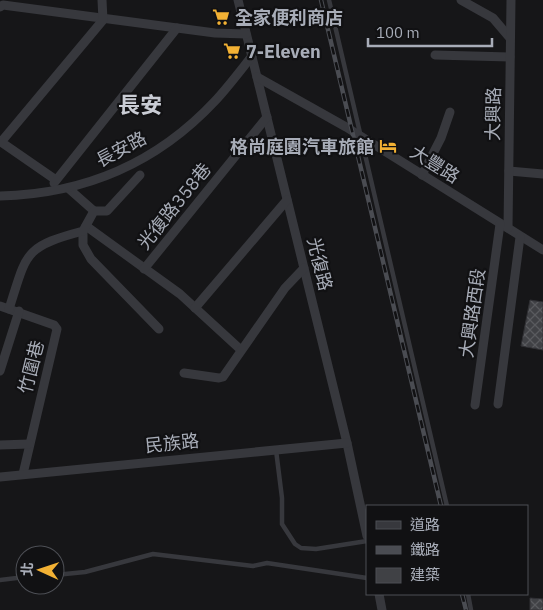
<svg xmlns="http://www.w3.org/2000/svg" width="543" height="610" font-family="'IBM Plex Sans','Noto Sans TC',sans-serif">
<style>
.building{fill:url(#building-cross-hatch);stroke:#303034}
.lines{fill:none;stroke-linecap:round;stroke-linejoin:round}
.service{stroke:#37383d;stroke-width:4.5}
.minor{stroke:#37383d;stroke-width:9}
.rail-casing{stroke:#4a4c52;stroke-width:4.5}
.rail{stroke:#111113;stroke-width:2.5;stroke-dasharray:8;stroke-linecap:butt}
.labels{text-anchor:middle;dominant-baseline:central;stroke-width:4.5;stroke-linejoin:round;paint-order:stroke}
.poi-label{font-size:18px;font-weight:bold;fill:#a8adb8;stroke:#111113;text-anchor:start}
.street-label{font-size:18px;fill:#a8adb8;stroke:#111113}
.district-label{font-size:22px;font-weight:bold;fill:#c9ccd4;stroke:#111113}
</style>
<defs>
<pattern id="building-cross-hatch" width="8" height="8" patternUnits="userSpaceOnUse" patternTransform="scale(1.25)"><rect width="8" height="8" fill="#404145"/><path d="M0 0l8 8M0 8l8-8" fill="none" stroke="#595a5e"/></pattern>
</defs>
<rect width="100%" height="100%" fill="#161618"/>
<g class="building">
<polygon points="530,300 543,302 543,350 521,346"/>
<polygon points="530,598 543,599 543,610 530,610"/>
</g>
<g class="lines">
<g class="service">
<polyline points="329,0 447,506"/>
<polyline points="276,450 282,498 282,524 295,544 301,548 316,549 367,541"/>
<polyline points="55,575 85,572 153,554 253,566 267,563 367,578"/>
<polyline points="0,580 25,577"/>
<polyline points="468,594 471,610"/>
</g>
<g class="minor">
<polyline points="238,0 347,443 367,536"/>
<polyline points="461,0 493,18 510,38"/>
<polyline points="0,7 3,5 215,33 246,34"/>
<polyline points="435,55 510,57"/>
<polyline points="257,77 346,127 543,250"/>
<polyline points="509,171 543,174"/>
<polyline points="422,175 441,138 450,112"/>
<polyline points="56,180 1,142 103,20 102,0"/>
<polyline points="54,183 177,28"/>
<polyline points="68,188 94,211"/>
<path d="M0 196C85 194 157 163 215 101 228 87 240 71 252 56"/>
<polyline points="86,226 180,294 241,350"/>
<polyline points="508,228 511,0"/>
<polyline points="83,231 83,245 91,259 159,329"/>
<polyline points="144,269 267,117"/>
<polyline points="0,306 54,325 57,329 23,474"/>
<polyline points="195,308 287,200"/>
<path d="M9 309C27 253 23 247 83 231L94 211H107L140 175"/>
<polyline points="0,371 19,311"/>
<polyline points="184,373 219,378 223,377 285,288 304,268"/>
<polyline points="498,404 520,237"/>
<polyline points="475,405 500,224"/>
<polyline points="0,445 29,444"/>
<polyline points="0,477 347,443"/>
<polyline points="379,594 382,610"/>
</g>
<g class="rail-casing">
<g id="rail">
<polyline points="321,0 441,506"/>
<polyline points="462,594 466,610"/>
</g>
</g>
<use href="#rail" class="rail"/>
</g>
<defs>
<g id="supermarket-bare" transform="scale(1.35)"><path d="M-6-5.5h2.5l.6 2H6L4.5 2H-2.5L-4.4-4H-6ZM-1.5 3.2a1.3 1.3 0 1 0 .1 0ZM3 3.2a1.3 1.3 0 1 0 .1 0Z" fill="#f2b134" stroke="#111113" stroke-width="2.5" paint-order="stroke"/></g>
<g id="hotel-bare" transform="scale(1.35)"><path d="M-6-4.5h1.5V1H6V5H4.5V3h-9V5H-6ZM-4 0a1.8 1.8 0 1 1 3.6 0ZM.5 0V-2.5h3Q6-2.5 6 0Z" fill="#f2b134" stroke="#111113" stroke-width="2.5" paint-order="stroke"/></g>
</defs>
<g fill-rule="evenodd">
<use href="#supermarket-bare" x="221" y="17"/>
<use href="#supermarket-bare" x="232" y="51"/>
<use href="#hotel-bare" x="388" y="146"/>
</g>
<g class="labels">
<g class="poi-label">
<text x="235" y="17">全家便利商店</text>
<text x="246" y="51">7-Eleven</text>
<text x="374" y="146" text-anchor="end">格尚庭園汽車旅館</text>
</g>
<g class="street-label">
<text transform="translate(493 114) rotate(-89)">大興路</text>
<text transform="translate(121 149) rotate(-28)">長安路</text>
<text transform="translate(435 164) rotate(32)">大豐路</text>
<text transform="translate(174 206) rotate(-51)">光復路358巷</text>
<text transform="translate(320 264) rotate(76)">光復路</text>
<text transform="translate(472 313) rotate(-82)">大興路西段</text>
<text transform="translate(31 367) rotate(-76)">竹圍巷</text>
<text transform="translate(172 443) rotate(-6)">民族路</text>
</g>
<g class="district-label">
<text x="140" y="104">長安</text>
</g>
</g>
<rect x="366" y="505" width="162" height="90" fill="#111113" stroke="#4d4f55"/>
<rect x="376" y="521" width="25" height="8" fill="#37383d" stroke="#4d4f55"/>
<text x="410" y="530" font-size="15" fill="#a8adb8">道路</text>
<rect x="376" y="546" width="25" height="8" fill="#4a4c52" stroke="#4d4f55"/>
<text x="410" y="555" font-size="15" fill="#a8adb8">鐵路</text>
<rect x="376" y="568" width="25" height="15" fill="#404145" stroke="#4d4f55"/>
<text x="410" y="580" font-size="15" fill="#a8adb8">建築</text>
<g transform="translate(40 570) rotate(273)"><circle r="24" fill="#111113" stroke="#4d4f55"/>
<path d="M0-4L9 19L0 12L-9 19Z" fill="#f2b134"/>
<text y="-8" font-size="14" font-weight="bold" text-anchor="middle" fill="#a8adb8">北</text>
</g>
<path d="M368 38v8h124v-8" fill="none" stroke="#a8adb8" stroke-width="2.5"/>
<text x="376" y="38" font-size="15" fill="#a8adb8" stroke="#111113" stroke-width="4" paint-order="stroke">100 m</text>
</svg>
